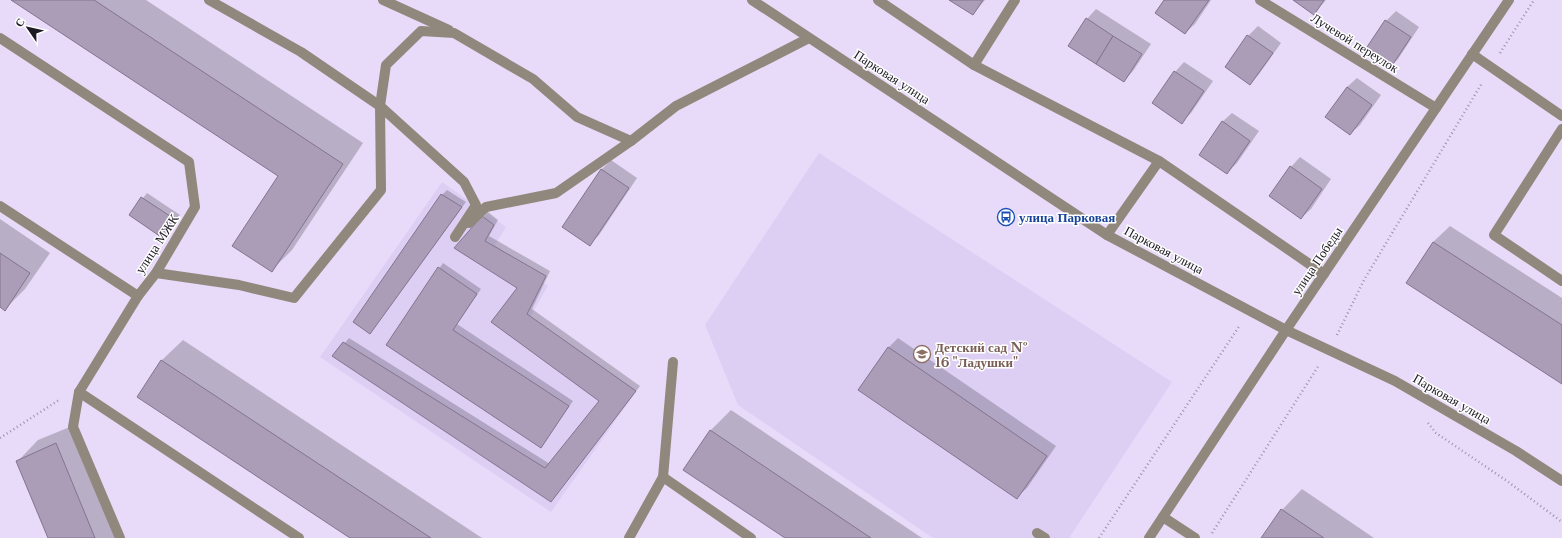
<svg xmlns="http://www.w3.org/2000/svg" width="1562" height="538" font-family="'Libre Baskerville',serif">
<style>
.built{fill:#ddcff4}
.shadow{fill:#0003}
.building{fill:#ab9db7;stroke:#83748f}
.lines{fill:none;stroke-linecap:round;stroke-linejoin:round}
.path{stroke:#9d94ab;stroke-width:2.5;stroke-dasharray:1 3;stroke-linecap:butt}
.service{stroke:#91887d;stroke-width:10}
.minor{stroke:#91887d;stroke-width:10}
.tertiary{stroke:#91887d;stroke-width:10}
.labels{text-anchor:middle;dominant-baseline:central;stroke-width:3;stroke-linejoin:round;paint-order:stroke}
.street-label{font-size:13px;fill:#1e1a24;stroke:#fff}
.transit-label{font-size:13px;font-weight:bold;fill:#164399;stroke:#fff;text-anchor:start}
.education-label{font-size:13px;font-weight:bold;fill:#785e54;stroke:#fff;text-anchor:start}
</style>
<rect width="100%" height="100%" fill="#e7dbf9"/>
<g class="built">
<polygon points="819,153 1172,382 1069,538 933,538 738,405 705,325"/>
<polygon points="442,182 506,227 495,245 548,286 529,319 633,396 551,512 320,357"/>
</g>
<g class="shadow">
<polygon points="13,0 146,0 363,143 292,250 271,271 279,176"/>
<polygon points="951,0 985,0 973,14"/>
<polygon points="1165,0 1211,0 1195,24 1185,33"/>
<polygon points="1294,0 1326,0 1314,14"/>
<polygon points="1096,9 1151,44 1133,71 1124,81 1087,19"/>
<polygon points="1396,11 1419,27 1398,59 1389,68 1386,21"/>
<polygon points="1258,26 1281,43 1259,74 1250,84 1248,36"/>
<polygon points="1184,62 1213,81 1191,113 1182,122 1175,72"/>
<polygon points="1357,78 1381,95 1360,125 1350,134 1326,117 1347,87"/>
<polygon points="1232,113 1259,131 1237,163 1227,173 1222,122"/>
<polygon points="1300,157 1331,179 1311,209 1301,218 1291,167"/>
<polygon points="611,160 637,178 599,235 590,244 601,170"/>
<polygon points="447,190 466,202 370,332 442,195"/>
<polygon points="147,193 180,215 163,237 130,215"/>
<polygon points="488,212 498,220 489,236 550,271 532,309 640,386 555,496 334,356 349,338 550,464 600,401 492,322 518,288 456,248"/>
<polygon points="0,219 50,253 25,289 5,309 0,306"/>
<polygon points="1450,226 1562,298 1562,382 1433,242"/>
<polygon points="443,263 481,289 457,324 573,401 541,447 387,345"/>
<polygon points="898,338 1056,446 1027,488 1017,497 888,348"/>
<polygon points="183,340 482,538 352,538 138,396 162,360"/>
<polygon points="731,410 922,538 787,538 710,431"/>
<polygon points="77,424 124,538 49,538 18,461 38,440"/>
<polygon points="1302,489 1374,538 1263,538 1282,510"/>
</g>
<g class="building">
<polygon points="11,0 94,0 343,164 272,272 232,246 278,176"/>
<polygon points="949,0 983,0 973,15"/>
<polygon points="1164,0 1209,0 1185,34 1155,13"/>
<polygon points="1293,0 1324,0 1314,15"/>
<polygon points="1086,18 1113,36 1096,64 1068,46"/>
<polygon points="1385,20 1411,37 1389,70 1363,53"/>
<polygon points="1247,35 1273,53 1250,85 1225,67"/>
<polygon points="1113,36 1142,54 1124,82 1096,64"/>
<polygon points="1174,71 1204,91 1182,124 1152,103"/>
<polygon points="1347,87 1372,105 1350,135 1325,117"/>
<polygon points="1222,121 1250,141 1227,174 1199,155"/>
<polygon points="1290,166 1322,189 1301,219 1269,196"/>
<polygon points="601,169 629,188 590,246 562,227"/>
<polygon points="441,194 462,207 370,334 353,322"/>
<polygon points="141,197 176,220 164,239 129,215"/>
<polygon points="482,216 494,225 485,241 546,276 527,314 636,391 551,502 332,356 343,342 545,468 599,401 491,322 517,288 454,248"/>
<polygon points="1433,242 1562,325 1562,384 1406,283"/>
<polygon points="0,253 30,273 5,311 0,307"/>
<polygon points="438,267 477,294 453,330 569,406 541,448 386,345"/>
<polygon points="888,347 1047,456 1017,499 858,390"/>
<polygon points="161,360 431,538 350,538 137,397"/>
<polygon points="710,430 871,538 785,538 683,470"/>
<polygon points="56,443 95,538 48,538 16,461"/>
<polygon points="1281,509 1324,538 1261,538"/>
</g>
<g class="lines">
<g class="path">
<polyline points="1500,53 1534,0"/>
<polyline points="1337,335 1364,280 1482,83"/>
<polyline points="1428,423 1436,433 1507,481 1562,522"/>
<polyline points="0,438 59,400"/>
<polyline points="1212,533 1319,365"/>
<polyline points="1099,538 1240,325"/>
</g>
<g class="service">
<polyline points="209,0 301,52 380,106 464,182 476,205 455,237"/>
<polyline points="383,0 449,30"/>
<polyline points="1472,54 1562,116"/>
<polyline points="1562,129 1494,235 1562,281"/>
<polyline points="0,206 138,296"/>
<polyline points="469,223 486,207 556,193 631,141"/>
<polyline points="156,273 239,285 294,298 381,190 380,106 386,65 421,31 454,33 533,79 577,117 631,141 676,106 809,38"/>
<polyline points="79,392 299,538"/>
<polyline points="663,477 751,538"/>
<polyline points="1163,517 1195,538"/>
<polyline points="1037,533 1045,538"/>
<polyline points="629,538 663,477 673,362"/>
</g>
<g class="minor">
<polyline points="878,0 974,65 1159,161 1324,274"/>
<polyline points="1260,0 1436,108"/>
<polyline points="0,38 189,162 195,207 156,273 138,296 79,392 73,427 120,538"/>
<polyline points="974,65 1015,0"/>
<polyline points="1107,235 1159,161"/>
<polyline points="1286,330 1509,0"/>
</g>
<g class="tertiary">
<polyline points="752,0 1107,235 1286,330 1395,381 1516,451 1562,481"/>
<polyline points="1149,538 1286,330"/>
</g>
</g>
<defs>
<g id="bus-ring" transform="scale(0.9)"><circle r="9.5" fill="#fff" stroke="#1a4fb4" stroke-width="1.5"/><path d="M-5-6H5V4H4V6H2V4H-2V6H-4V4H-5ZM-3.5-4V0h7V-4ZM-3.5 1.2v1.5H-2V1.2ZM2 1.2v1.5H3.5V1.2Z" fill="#1a4fb4"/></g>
<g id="school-ring" transform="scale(0.9)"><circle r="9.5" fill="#fff" stroke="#8d6e63" stroke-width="1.5"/><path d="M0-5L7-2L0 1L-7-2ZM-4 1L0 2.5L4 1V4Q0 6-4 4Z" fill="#8d6e63"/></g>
</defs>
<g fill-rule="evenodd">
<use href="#bus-ring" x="1006" y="217"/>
<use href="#school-ring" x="922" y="354"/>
</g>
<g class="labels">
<g class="street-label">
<text transform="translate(1355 43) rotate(32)">Лучевой переулок</text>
<text transform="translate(892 77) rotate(33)">Парковая улица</text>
<text transform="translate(157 244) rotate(-57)">улица МЖК</text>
<text transform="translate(1164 250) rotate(28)">Парковая улица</text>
<text transform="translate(1317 261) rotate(-56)">улица Победы</text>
<text transform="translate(1452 399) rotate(30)">Парковая улица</text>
</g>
<g class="transit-label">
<text x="1019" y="217">улица Парковая</text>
</g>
<g class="education-label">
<text x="935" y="347">Детский сад №<tspan x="935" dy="15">16 "Ладушки"</tspan></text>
</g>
</g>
<g transform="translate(28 28) rotate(304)" stroke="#ffffff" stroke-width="3" paint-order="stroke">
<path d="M0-3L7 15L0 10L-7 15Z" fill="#1e1a24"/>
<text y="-6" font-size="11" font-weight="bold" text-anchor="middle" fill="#1e1a24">С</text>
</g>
</svg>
